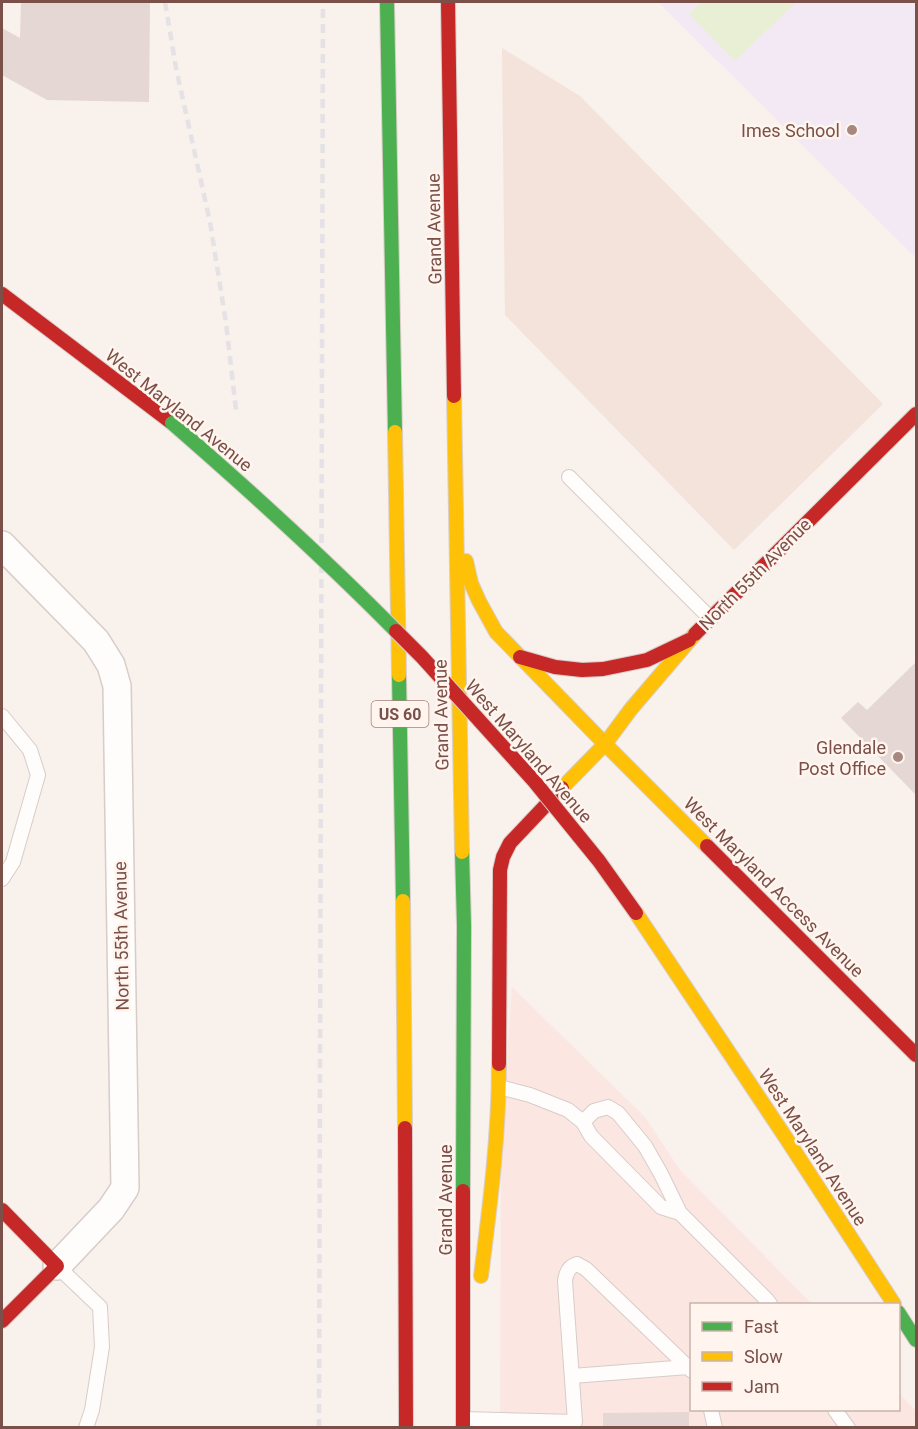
<svg xmlns="http://www.w3.org/2000/svg" width="918" height="1429" font-family="Roboto,sans-serif">
<style>
.residential{fill:#f3e3da}
.commercial{fill:#fce6e2}
.education{fill:#f2e9f4}
.green{fill:#e9efd5}
.building{fill:#e5d7d3}
.lines{fill:none;stroke-linecap:round;stroke-linejoin:round}
.lane-casing{stroke:#d7ccc8;stroke-width:16}
.street-casing{stroke:#d7ccc8;stroke-width:30}
.fast-casing{stroke:#d9cec9;stroke-width:16}
.slow-casing{stroke:#d9cec9;stroke-width:16}
.jam-casing{stroke:#d9cec9;stroke-width:16}
.lane{stroke:#fefdfc;stroke-width:14}
.street{stroke:#fefdfc;stroke-width:27}
.fast{stroke:#4caf50;stroke-width:14}
.slow{stroke:#ffc107;stroke-width:14}
.jam{stroke:#c62828;stroke-width:14}
.rail{stroke:#e4e2e5;stroke-width:4.5;stroke-dasharray:9 6;stroke-linecap:butt}
.fast-bridge-casing{stroke:#d9cec9;stroke-width:16;stroke-linecap:butt}
.jam-bridge-casing{stroke:#d9cec9;stroke-width:16;stroke-linecap:butt}
.fast-bridge{stroke:#4caf50;stroke-width:14}
.jam-bridge{stroke:#c62828;stroke-width:14}
.poi-dot{fill:#a68881;stroke:#fff5ee;stroke-width:2}
.labels{text-anchor:middle;dominant-baseline:central;stroke-width:5;stroke-linejoin:round;paint-order:stroke}
.shield{fill:#fff5ee;stroke:#a2827a;stroke-width:1.5}
.shield-label{font-size:16px;font-weight:bold;fill:#7a5048}
.poi-label{font-size:18px;fill:#7a5048;stroke:#fff5ee;text-anchor:end}
.street-label{font-size:18px;fill:#7a5048;stroke:#fff5ee}
</style>
<rect width="100%" height="100%" fill="#f8f1ec"/>
<polygon class="residential" points="502,48 580,96 883,404 734,550 505,315"/>
<polygon class="commercial" points="512,987 645,1117 680,1170 812,1304 692,1304 692,1410 898,1410 899,1393 916,1411 916,1427 500,1428 501,1147"/>
<polygon class="education" points="658,2 916,2 916,258"/>
<polygon class="green" points="701,2 796,2 735,61 689,14"/>
<g class="building">
<polygon points="21,2 150,2 149,102 47,100 2,75 2,28 20,38"/>
<polygon points="916,662 916,795 841,718 858,702 867,710"/>
<polygon points="689,1412 689,1428 603,1428 603,1413"/>
</g>
<g class="lines">
<g class="lane-casing">
<g id="lane">
<polyline points="569,477 711,619"/>
<polyline points="2,716 30,750 38,775 13,862 2,879"/>
<polyline points="499,1087 530,1095 568,1110 583,1122"/>
<polyline points="680,1213 661,1207 591,1136 583,1122 594,1111 608,1107 618,1113 645,1146 661,1174 680,1213 767,1300 770,1304"/>
<polyline points="57,1266 100,1307 102,1347 92,1410 86,1428"/>
<polyline points="572,1376 688,1367"/>
<polyline points="711,1410 715,1428"/>
<polyline points="835,1410 848,1428"/>
<path d="M463 1419 575 1422 565 1281C566 1273 569 1266 577 1264L586 1269 692 1371"/>
</g>
</g>
<g class="street-casing">
<polyline id="street" points="2,545 96,641 111,665 117,686 125,1188 111,1209 57,1266"/>
</g>
<g class="fast-casing">
<g id="fast">
<polyline points="387,2 395,432"/>
<polyline points="399,675 403,901"/>
<polyline points="462,852 464,926 463,1191"/>
<polyline points="898,1312 916,1340"/>
</g>
</g>
<g class="slow-casing">
<g id="slow">
<polyline points="454,396 462,852"/>
<polyline points="395,432 399,675"/>
<polyline points="466,561 471,583 479,601 496,632 605,744 562,788"/>
<polyline points="695,634 631,709 605,744 707,846"/>
<polyline points="403,901 405,1128"/>
<polyline points="636,913 786,1138 894,1304"/>
<path d="M481 1276C490 1206 499 1135 499 1064"/>
</g>
</g>
<g class="jam-casing">
<g id="jam">
<polyline points="448,2 454,396"/>
<polyline points="2,294 172,423"/>
<polyline points="695,634 916,414"/>
<polyline points="520,657 555,667 582,670 603,669 647,660 689,640"/>
<polyline points="707,846 916,1055"/>
<polyline points="499,1064 500,870 503,857 510,843 562,788"/>
<polyline points="405,1128 406,1428"/>
<polyline points="2,1210 57,1266 2,1321"/>
<polyline points="463,1428 463,1191"/>
</g>
</g>
<use href="#lane" class="lane"/>
<use href="#street" class="street"/>
<use href="#fast" class="fast"/>
<use href="#slow" class="slow"/>
<use href="#jam" class="jam"/>
<g class="rail">
<polyline points="165,2 176,68 210,222 226,323 236,410"/>
<polyline points="319,1428 323,2"/>
</g>
<g class="fast-bridge-casing">
<path id="fast-bridge" d="M172 423C249 490 324 558 396 631"/>
</g>
<g class="jam-bridge-casing">
<polyline id="jam-bridge" points="396,631 422,657 534,781 599,861 636,913"/>
</g>
<use href="#fast-bridge" class="fast-bridge"/>
<use href="#jam-bridge" class="jam-bridge"/>
</g>
<g class="poi-dot">
<circle cx="852" cy="130" r="6"/>
<circle cx="898" cy="757" r="6"/>
</g>
<g class="labels">
<rect class="shield" x="371.5" y="701" width="57" height="26" rx="4.5"/>
<g class="shield-label">
<text x="400" y="714">US 60</text>
</g>
<g class="poi-label">
<text x="840" y="130">Imes School</text>
<text x="886" y="747">Glendale<tspan x="886" dy="21">Post Office</tspan></text>
</g>
<g class="street-label">
<text transform="translate(434 229) rotate(-91)">Grand Avenue</text>
<text transform="translate(179 410) rotate(39)">West Maryland Avenue</text>
<text transform="translate(755 574) rotate(-45)">North 55th Avenue</text>
<text transform="translate(441 715) rotate(-91)">Grand Avenue</text>
<text transform="translate(529 751) rotate(49)">West Maryland Avenue</text>
<text transform="translate(774 887) rotate(45)">West Maryland Access Avenue</text>
<text transform="translate(121 936) rotate(-91)">North 55th Avenue</text>
<text transform="translate(813 1147) rotate(57)">West Maryland Avenue</text>
<text transform="translate(445 1200) rotate(-90)">Grand Avenue</text>
</g>
</g>
<rect width="918" height="1429" fill="none" stroke="#7a5048" stroke-width="6"/>
<rect x="690" y="1303" width="210" height="108" fill="#fff5ee" stroke="#cab3ac" stroke-width="1.5"/>
<rect x="702" y="1322" width="30" height="9" fill="#4caf50" stroke="#cab3ac" stroke-width="1.5"/>
<text x="744" y="1333" font-size="18" fill="#7a5048">Fast</text>
<rect x="702" y="1352" width="30" height="9" fill="#ffc107" stroke="#cab3ac" stroke-width="1.5"/>
<text x="744" y="1363" font-size="18" fill="#7a5048">Slow</text>
<rect x="702" y="1382" width="30" height="9" fill="#c62828" stroke="#cab3ac" stroke-width="1.5"/>
<text x="744" y="1393" font-size="18" fill="#7a5048">Jam</text>
</svg>
